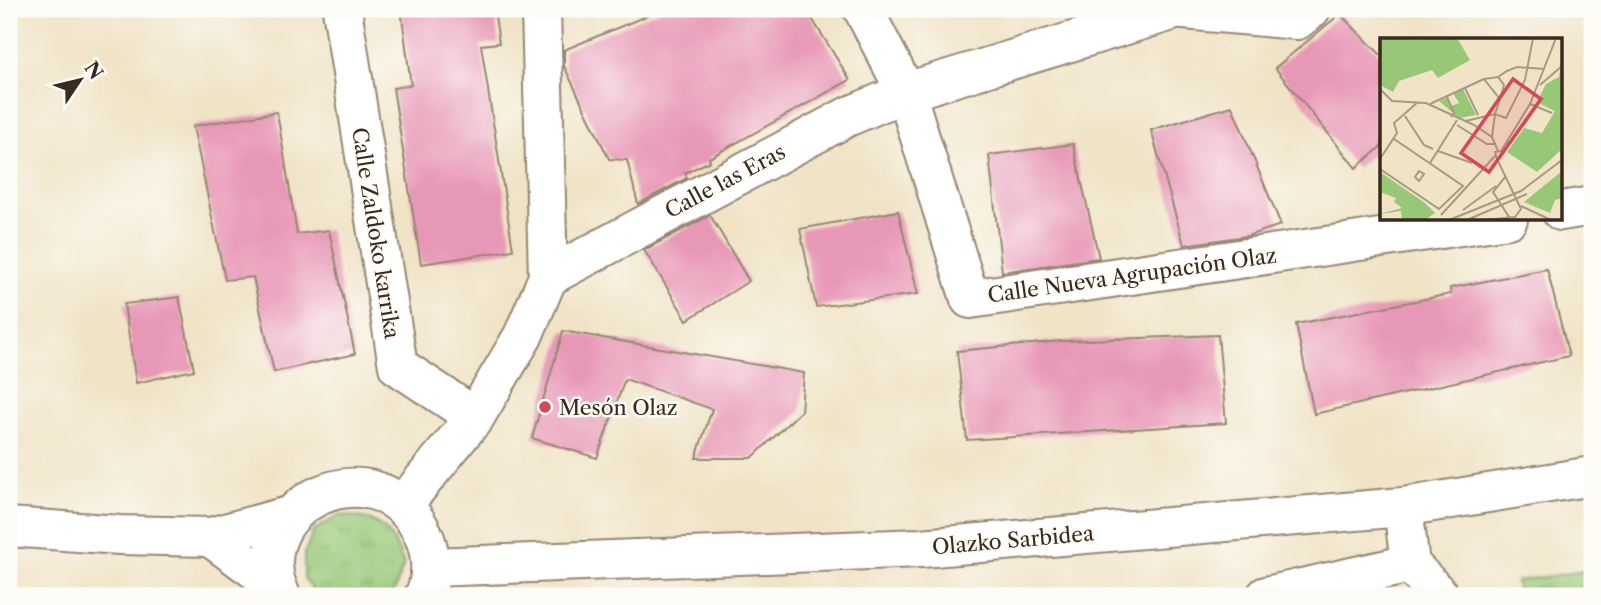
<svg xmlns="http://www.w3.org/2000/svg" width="1601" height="605" font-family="'Libre Caslon Text',serif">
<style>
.grass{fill:url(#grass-tufts);stroke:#69794a;stroke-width:2}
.building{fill:#e898b7}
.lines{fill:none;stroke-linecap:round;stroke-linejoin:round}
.minor-casing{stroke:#968672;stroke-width:42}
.tertiary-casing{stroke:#968672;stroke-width:42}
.minor{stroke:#fff;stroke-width:38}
.tertiary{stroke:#fff;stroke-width:38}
.poi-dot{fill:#d1495b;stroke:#fdfcf7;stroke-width:2.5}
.labels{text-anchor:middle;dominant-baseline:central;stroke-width:5;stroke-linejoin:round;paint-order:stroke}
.street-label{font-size:21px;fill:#3b2a1e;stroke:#fdfcf7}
.poi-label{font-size:21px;fill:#3b2a1e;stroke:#fdfcf7;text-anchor:start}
.inset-road{fill:none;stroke:#a89983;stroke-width:2}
.view{fill:#d1495b;fill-opacity:0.15;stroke:#d1495b;stroke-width:3.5}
.inset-edge{fill:none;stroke:#3b2a1e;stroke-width:3.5}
</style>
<defs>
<pattern id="grass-tufts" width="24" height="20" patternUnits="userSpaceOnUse" patternTransform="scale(1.75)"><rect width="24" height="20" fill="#97c877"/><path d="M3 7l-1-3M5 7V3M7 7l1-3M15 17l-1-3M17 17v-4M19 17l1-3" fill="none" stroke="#7ca361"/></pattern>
</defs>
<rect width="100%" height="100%" fill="#fdfcf7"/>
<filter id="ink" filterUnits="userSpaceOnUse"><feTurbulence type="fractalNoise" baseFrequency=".0143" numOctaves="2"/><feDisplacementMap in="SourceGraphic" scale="14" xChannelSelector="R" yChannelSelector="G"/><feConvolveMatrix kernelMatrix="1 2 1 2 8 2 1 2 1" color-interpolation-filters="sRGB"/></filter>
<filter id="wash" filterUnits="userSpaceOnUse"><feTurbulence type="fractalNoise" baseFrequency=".00686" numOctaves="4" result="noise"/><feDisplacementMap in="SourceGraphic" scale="28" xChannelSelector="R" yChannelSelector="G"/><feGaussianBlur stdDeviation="1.57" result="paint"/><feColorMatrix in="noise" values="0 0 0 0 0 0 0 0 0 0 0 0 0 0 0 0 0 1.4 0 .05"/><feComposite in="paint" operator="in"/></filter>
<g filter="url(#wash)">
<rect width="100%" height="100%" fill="#f0e3c6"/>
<g class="grass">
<path d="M340 515C382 519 389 526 404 564L394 592 389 596H317L304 578V554L314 530Z"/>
<polygon points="1592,570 1592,596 1518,596 1516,581"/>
</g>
<g id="blocks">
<g class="building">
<polygon points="401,9 494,9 499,43 481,45 513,250 421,264 393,88 411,85"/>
<polygon points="663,9 806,9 850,80 709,158 710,161 685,173 687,178 638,204 627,160 609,159 564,66 564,50"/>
<polygon points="1340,14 1382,56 1382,146 1356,168 1275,68"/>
<polygon points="1232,106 1281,225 1247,236 1184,245 1151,130"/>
<polygon points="277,112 297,234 329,230 355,354 274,372 253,277 225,280 193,126"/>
<polygon points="1073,144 1099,258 1002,272 989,155"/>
<polygon points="898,211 918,294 816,307 800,229"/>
<polygon points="710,215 749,281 687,320 644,250"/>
<polygon points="1547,269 1569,356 1314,414 1296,324 1451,294 1450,288"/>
<polygon points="179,297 194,370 136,383 124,304"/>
<polygon points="563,331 804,373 801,411 752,458 696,458 712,409 625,379 597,458 532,438"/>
<polygon points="1218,335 1226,423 967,440 957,351 1062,341"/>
</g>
</g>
</g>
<g filter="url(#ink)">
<use href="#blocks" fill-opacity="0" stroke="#968672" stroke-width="2"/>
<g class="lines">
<g class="minor-casing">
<g id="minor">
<polyline points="342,9 398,366 475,417"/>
<polyline points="863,9 906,92 1172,11"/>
<polyline points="1172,9 1297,20 1311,9"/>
<polyline points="1561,211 1592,206"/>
<polyline points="548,277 847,117 906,92 970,299 1508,219"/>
<polyline points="1403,507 1410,564 1440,596"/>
<polyline points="9,527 120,535 210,537 292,515"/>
<polyline points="210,537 276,585"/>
<polyline points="1266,596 1410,564"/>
</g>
</g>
<g class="tertiary-casing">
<g id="tertiary">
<polyline points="403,505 475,417 523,336 548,277 541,9"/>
<polyline points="431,567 921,548 1403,507 1592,476"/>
<path d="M281 596C239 506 377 439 423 534 432 553 433 578 424 596"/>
</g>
</g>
<use href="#minor" class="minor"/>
<use href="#tertiary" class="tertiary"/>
</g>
</g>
<circle class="poi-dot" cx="545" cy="407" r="7"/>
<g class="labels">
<g class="street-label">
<text transform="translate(725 181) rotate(-28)">Calle las Eras</text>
<text transform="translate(376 233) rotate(81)">Calle Zaldoko karrika</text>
<text transform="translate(1132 275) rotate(-8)">Calle Nueva Agrupación Olaz</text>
<text transform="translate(1013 540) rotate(-5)">Olazko Sarbidea</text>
</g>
<g class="poi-label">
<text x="559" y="407">Mesón Olaz</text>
</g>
</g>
<g transform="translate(1380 38)">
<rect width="182" height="182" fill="#f0e3c6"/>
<path d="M182 21V77L157 64 166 46 179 39ZM182 133V160L175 162 170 175 144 164ZM0 134 45 165 55 175 45 182H22L21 173 0 176 22 170 14 164 16 160 0 154Z" fill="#97c877"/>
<path d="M83 51 96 77 79 80 59 63 67 60 71 68 79 65 73 55Z" fill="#97c877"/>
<path d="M0 0H77L90 22 58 40 52 32 19 43 13 54 0 47Z" fill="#97c877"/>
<path d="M175 73 182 77V111L157 134 127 114 144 90 162 95Z" fill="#97c877"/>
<path class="inset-road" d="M118 39 104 41 120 61 124 47 118 39 127 33 137 29 165 31M160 47 182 28M85 50 98 77M0 51 12 63 46 65 94 87 112 99 118 113M67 59 74 75 71 79M50 66 104 41M150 66 172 75M25 78 44 107 53 111M86 83 115 76 120 61M77 87 107 106H116M112 99 115 76 126 80 145 42 153 0M58 113 92 125M0 121 17 95 14 85 38 64M117 121 115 114 121 113 150 66 176 0M50 125 77 82M0 131 59 171 83 148 14 101M39 133 44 136 39 143 35 139ZM126 138 113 154 129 179M141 168 171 182M83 172 116 148M61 177 115 118M69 182 141 153 182 122M87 182 147 156M105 182 135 179 141 171 117 121"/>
<path class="view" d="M133 41 161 61 109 134 81 115Z"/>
<rect width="182" height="182" class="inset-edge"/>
</g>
<rect width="1601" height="605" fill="none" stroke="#fdfcf7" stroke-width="35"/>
<g transform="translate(80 80) rotate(55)" stroke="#fdfcf7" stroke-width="5" paint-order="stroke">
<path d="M0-5L12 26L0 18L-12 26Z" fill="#3b2a1e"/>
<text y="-10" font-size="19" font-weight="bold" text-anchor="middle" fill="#3b2a1e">N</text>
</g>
</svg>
